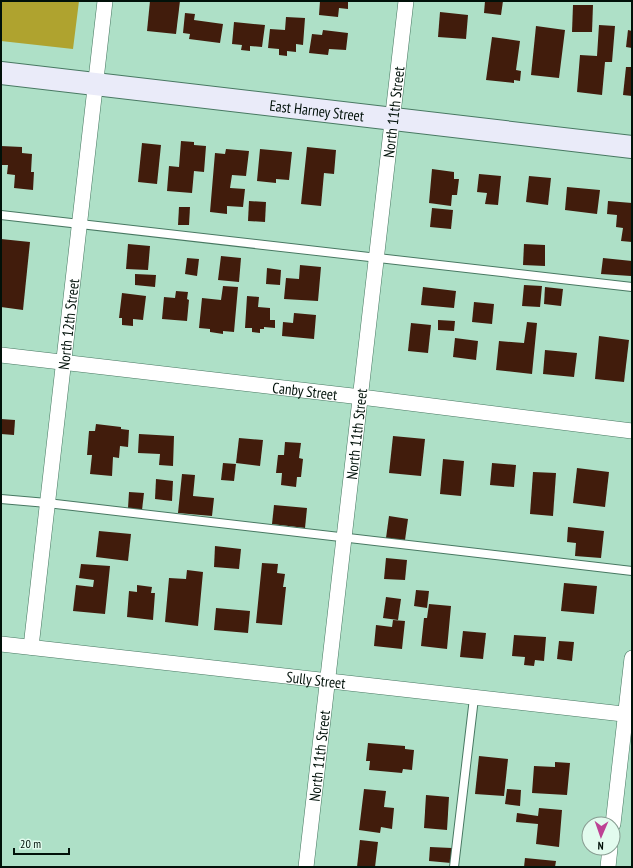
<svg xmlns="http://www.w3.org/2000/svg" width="633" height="868" font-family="'PT Sans Narrow',sans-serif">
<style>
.green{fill:#afa32f}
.building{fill:#411c0c}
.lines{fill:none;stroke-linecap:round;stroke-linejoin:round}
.service-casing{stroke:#487862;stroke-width:10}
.minor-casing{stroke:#487862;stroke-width:16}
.secondary-casing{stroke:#487862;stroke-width:24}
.service{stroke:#fff;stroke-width:8}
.minor{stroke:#fff;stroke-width:15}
.secondary{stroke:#eaebf9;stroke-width:22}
.labels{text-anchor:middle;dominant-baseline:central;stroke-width:4;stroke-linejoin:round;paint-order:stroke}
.street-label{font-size:15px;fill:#011109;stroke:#e2fbee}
</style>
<rect width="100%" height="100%" fill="#aee0c7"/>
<polygon class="green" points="1,1 79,1 73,49 1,41"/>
<g class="building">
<polygon points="150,1 180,1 176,34 147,31"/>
<polygon points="320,1 348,1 348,9 339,8 338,17 319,15"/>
<polygon points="485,1 503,1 501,15 484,13"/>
<polygon points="573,5 593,5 592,32 572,32"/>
<polygon points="440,12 468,15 466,39 438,37"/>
<polygon points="185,13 195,14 194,20 223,24 220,43 189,39 190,34 183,33"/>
<polygon points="286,17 305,18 303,45 296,44 296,52 287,51 287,56 279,55 279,49 268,48 270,29 285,30"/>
<polygon points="234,22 265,25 262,47 250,46 250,51 241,50 242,45 232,44"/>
<polygon points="599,25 615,26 612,62 605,62 602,95 577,92 580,55 597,56"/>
<polygon points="536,26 565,30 559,78 531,75"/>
<polygon points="323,30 348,33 346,50 329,49 328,55 309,53 312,34 322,35"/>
<polygon points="628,30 632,31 632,48 626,47"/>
<polygon points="492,37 520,41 516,70 521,71 520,81 514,80 514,83 486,80"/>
<polygon points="626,67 632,67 632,96 623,95"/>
<polygon points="181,141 194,142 194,145 206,146 204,172 194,171 192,193 167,191 169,166 179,167"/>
<polygon points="142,143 161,145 157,184 138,182"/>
<polygon points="1,146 22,147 22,153 32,154 31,172 34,172 33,190 14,188 15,175 7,174 8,165 1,165"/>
<polygon points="307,147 336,150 334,174 324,173 321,206 301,204"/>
<polygon points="226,149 249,151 246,176 232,175 230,188 245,189 243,207 227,206 227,214 210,212 215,153 225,154"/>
<polygon points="260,149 292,152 289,180 276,179 276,183 257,181"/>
<polygon points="432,169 454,172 454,179 459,179 457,195 452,195 451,206 429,203"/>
<polygon points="479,174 501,176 498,205 485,204 487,193 477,192"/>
<polygon points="529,176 551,178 548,205 526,202"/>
<polygon points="567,187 600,190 597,214 565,210"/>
<polygon points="249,201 266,202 265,222 248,221"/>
<polygon points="608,201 632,203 632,242 621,241 623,228 616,227 617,215 607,214"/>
<polygon points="179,207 190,207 189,225 178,225"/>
<polygon points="432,208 453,210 451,229 430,227"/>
<polygon points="1,239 30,242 23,310 1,307"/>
<polygon points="128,244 150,246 148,270 126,269"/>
<polygon points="524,244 545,245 545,266 523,265"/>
<polygon points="221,256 241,258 239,282 218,280"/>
<polygon points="187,258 199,259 197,276 185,274"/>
<polygon points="603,258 632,261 631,276 601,274"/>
<polygon points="300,265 321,267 318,301 284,299 286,278 299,279"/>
<polygon points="267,268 281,270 280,285 266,284"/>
<polygon points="135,274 156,275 155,287 135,285"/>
<polygon points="524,285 542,286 540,307 522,306"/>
<polygon points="223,286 238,287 234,332 223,331 223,334 210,332 210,329 199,328 202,298 221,300"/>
<polygon points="423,287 456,291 454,308 421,305"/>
<polygon points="545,287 563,289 561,306 544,304"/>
<polygon points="176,291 188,292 187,299 189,300 187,321 162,319 164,297 175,298"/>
<polygon points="122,293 146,296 143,320 133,319 133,326 122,325 122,318 119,318"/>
<polygon points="247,296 259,297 258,307 270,308 270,320 275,320 275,328 264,327 264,329 260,329 260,333 252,332 252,328 245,328"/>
<polygon points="474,302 494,304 492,324 472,322"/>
<polygon points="294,313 316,315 314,339 282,336 283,322 293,323"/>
<polygon points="438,320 455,321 454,331 438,330"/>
<polygon points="527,322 537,323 532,374 496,370 499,341 524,343"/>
<polygon points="411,323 431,325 428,353 408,351"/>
<polygon points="599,336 629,340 624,382 595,379"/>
<polygon points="455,338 478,341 476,360 453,357"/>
<polygon points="545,350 577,353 574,377 543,374"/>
<polygon points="1,419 15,420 14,435 1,434"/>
<polygon points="96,424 121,427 121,429 129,430 128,447 120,446 119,458 113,457 112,476 90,474 92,455 87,455 89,431 95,431"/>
<polygon points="139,434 174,436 173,466 159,465 160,454 138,453"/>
<polygon points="393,436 425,439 421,476 389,473"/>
<polygon points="239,438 263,440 260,466 236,463"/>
<polygon points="285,442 301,443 299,458 303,459 301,477 297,477 296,487 281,485 282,473 276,473 278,455 284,455"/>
<polygon points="443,459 464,461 461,496 440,494"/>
<polygon points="223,463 236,464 234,481 221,480"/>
<polygon points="492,463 516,465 514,487 490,485"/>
<polygon points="577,468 609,472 605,507 573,503"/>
<polygon points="533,472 556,473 553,516 530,514"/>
<polygon points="182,474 195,475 193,496 214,498 212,516 178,513"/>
<polygon points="156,479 173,481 172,501 155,499"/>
<polygon points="129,492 144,493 142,510 128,508"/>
<polygon points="274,505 307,508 305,528 272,524"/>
<polygon points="389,516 408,519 405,540 386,538"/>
<polygon points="568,527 604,531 601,558 575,556 576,543 567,542"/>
<polygon points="99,531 131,534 128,561 96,557"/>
<polygon points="215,546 241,549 239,569 214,567"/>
<polygon points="386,558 407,560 405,580 384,579"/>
<polygon points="262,563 278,564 277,573 285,574 283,587 286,587 282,625 256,623"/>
<polygon points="81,564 110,566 105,614 73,611 76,585 93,587 94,580 79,578"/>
<polygon points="187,570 203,572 198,626 165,622 169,578 186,579"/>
<polygon points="564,583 597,586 594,614 561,611"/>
<polygon points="137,585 152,587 151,593 155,593 153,620 127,617 129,591 137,592"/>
<polygon points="416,590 429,591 427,608 414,606"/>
<polygon points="386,597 401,599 398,620 383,618"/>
<polygon points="429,604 451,606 447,649 421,646 424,618 427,618"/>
<polygon points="216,608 250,611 248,633 214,630"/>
<polygon points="393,620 405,621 402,649 374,646 376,625 392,627"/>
<polygon points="463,631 486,633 483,659 460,657"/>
<polygon points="514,635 546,637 544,661 535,660 534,666 524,665 525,657 512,656"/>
<polygon points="559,641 574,642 572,661 557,659"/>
<polygon points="368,743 405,746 405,749 414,750 412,770 403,769 402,773 369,770 370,761 366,761"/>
<polygon points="479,756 508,759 504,796 475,794"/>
<polygon points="555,762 570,763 567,795 532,793 534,766 555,767"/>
<polygon points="364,789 386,791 384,807 394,808 392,829 381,827 380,833 359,830"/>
<polygon points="507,789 521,790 520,806 505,804"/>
<polygon points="426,795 449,797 447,830 424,828"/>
<polygon points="539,808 562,810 559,847 536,844 538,824 516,822 517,813 538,816"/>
<polygon points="360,840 378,842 375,867 357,867"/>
<polygon points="430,847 452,848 451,863 429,861"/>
<polygon points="525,858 556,861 555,867 524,867"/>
</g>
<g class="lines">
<g class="service-casing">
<g id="service">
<polyline points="1,215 632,287"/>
<polyline points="1,499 47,503 632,571"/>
<polyline points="454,867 474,698"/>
</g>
</g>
<g class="minor-casing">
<g id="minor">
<path id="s1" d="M1 355 361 397 632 431"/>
<path id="s2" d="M1 644 632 715"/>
<path id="s3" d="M31 647 105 1"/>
<polyline points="613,824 632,658"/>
<path id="s4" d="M306 867 406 1"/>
<polyline points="608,867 610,848"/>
</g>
</g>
<g class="secondary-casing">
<g id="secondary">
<path id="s5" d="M1 73 632 147"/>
</g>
</g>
<use href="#service" class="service"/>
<use href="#minor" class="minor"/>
<use href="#secondary" class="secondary"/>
</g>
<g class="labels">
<g class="street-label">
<text stroke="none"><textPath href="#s5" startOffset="318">East Harney Street</textPath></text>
<text stroke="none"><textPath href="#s4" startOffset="760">North 11th Street</textPath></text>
<text stroke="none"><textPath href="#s3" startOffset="325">North 12th Street</textPath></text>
<text stroke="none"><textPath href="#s1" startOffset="306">Canby Street</textPath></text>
<text stroke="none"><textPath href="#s4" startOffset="436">North 11th Street</textPath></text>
<text stroke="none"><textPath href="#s2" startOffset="317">Sully Street</textPath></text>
<text stroke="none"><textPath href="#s4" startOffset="112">North 11th Street</textPath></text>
</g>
</g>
<rect width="633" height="868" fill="none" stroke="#011109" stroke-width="4"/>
<g transform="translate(601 836) rotate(182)"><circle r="19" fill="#e2fbee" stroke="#889d92"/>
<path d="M0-3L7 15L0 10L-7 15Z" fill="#bd4294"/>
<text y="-6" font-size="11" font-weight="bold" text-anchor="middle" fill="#011109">N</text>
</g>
<path d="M14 848v6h55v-6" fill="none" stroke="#011109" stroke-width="2"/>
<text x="20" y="848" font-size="12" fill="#011109" stroke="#e2fbee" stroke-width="3" paint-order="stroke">20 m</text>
</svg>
